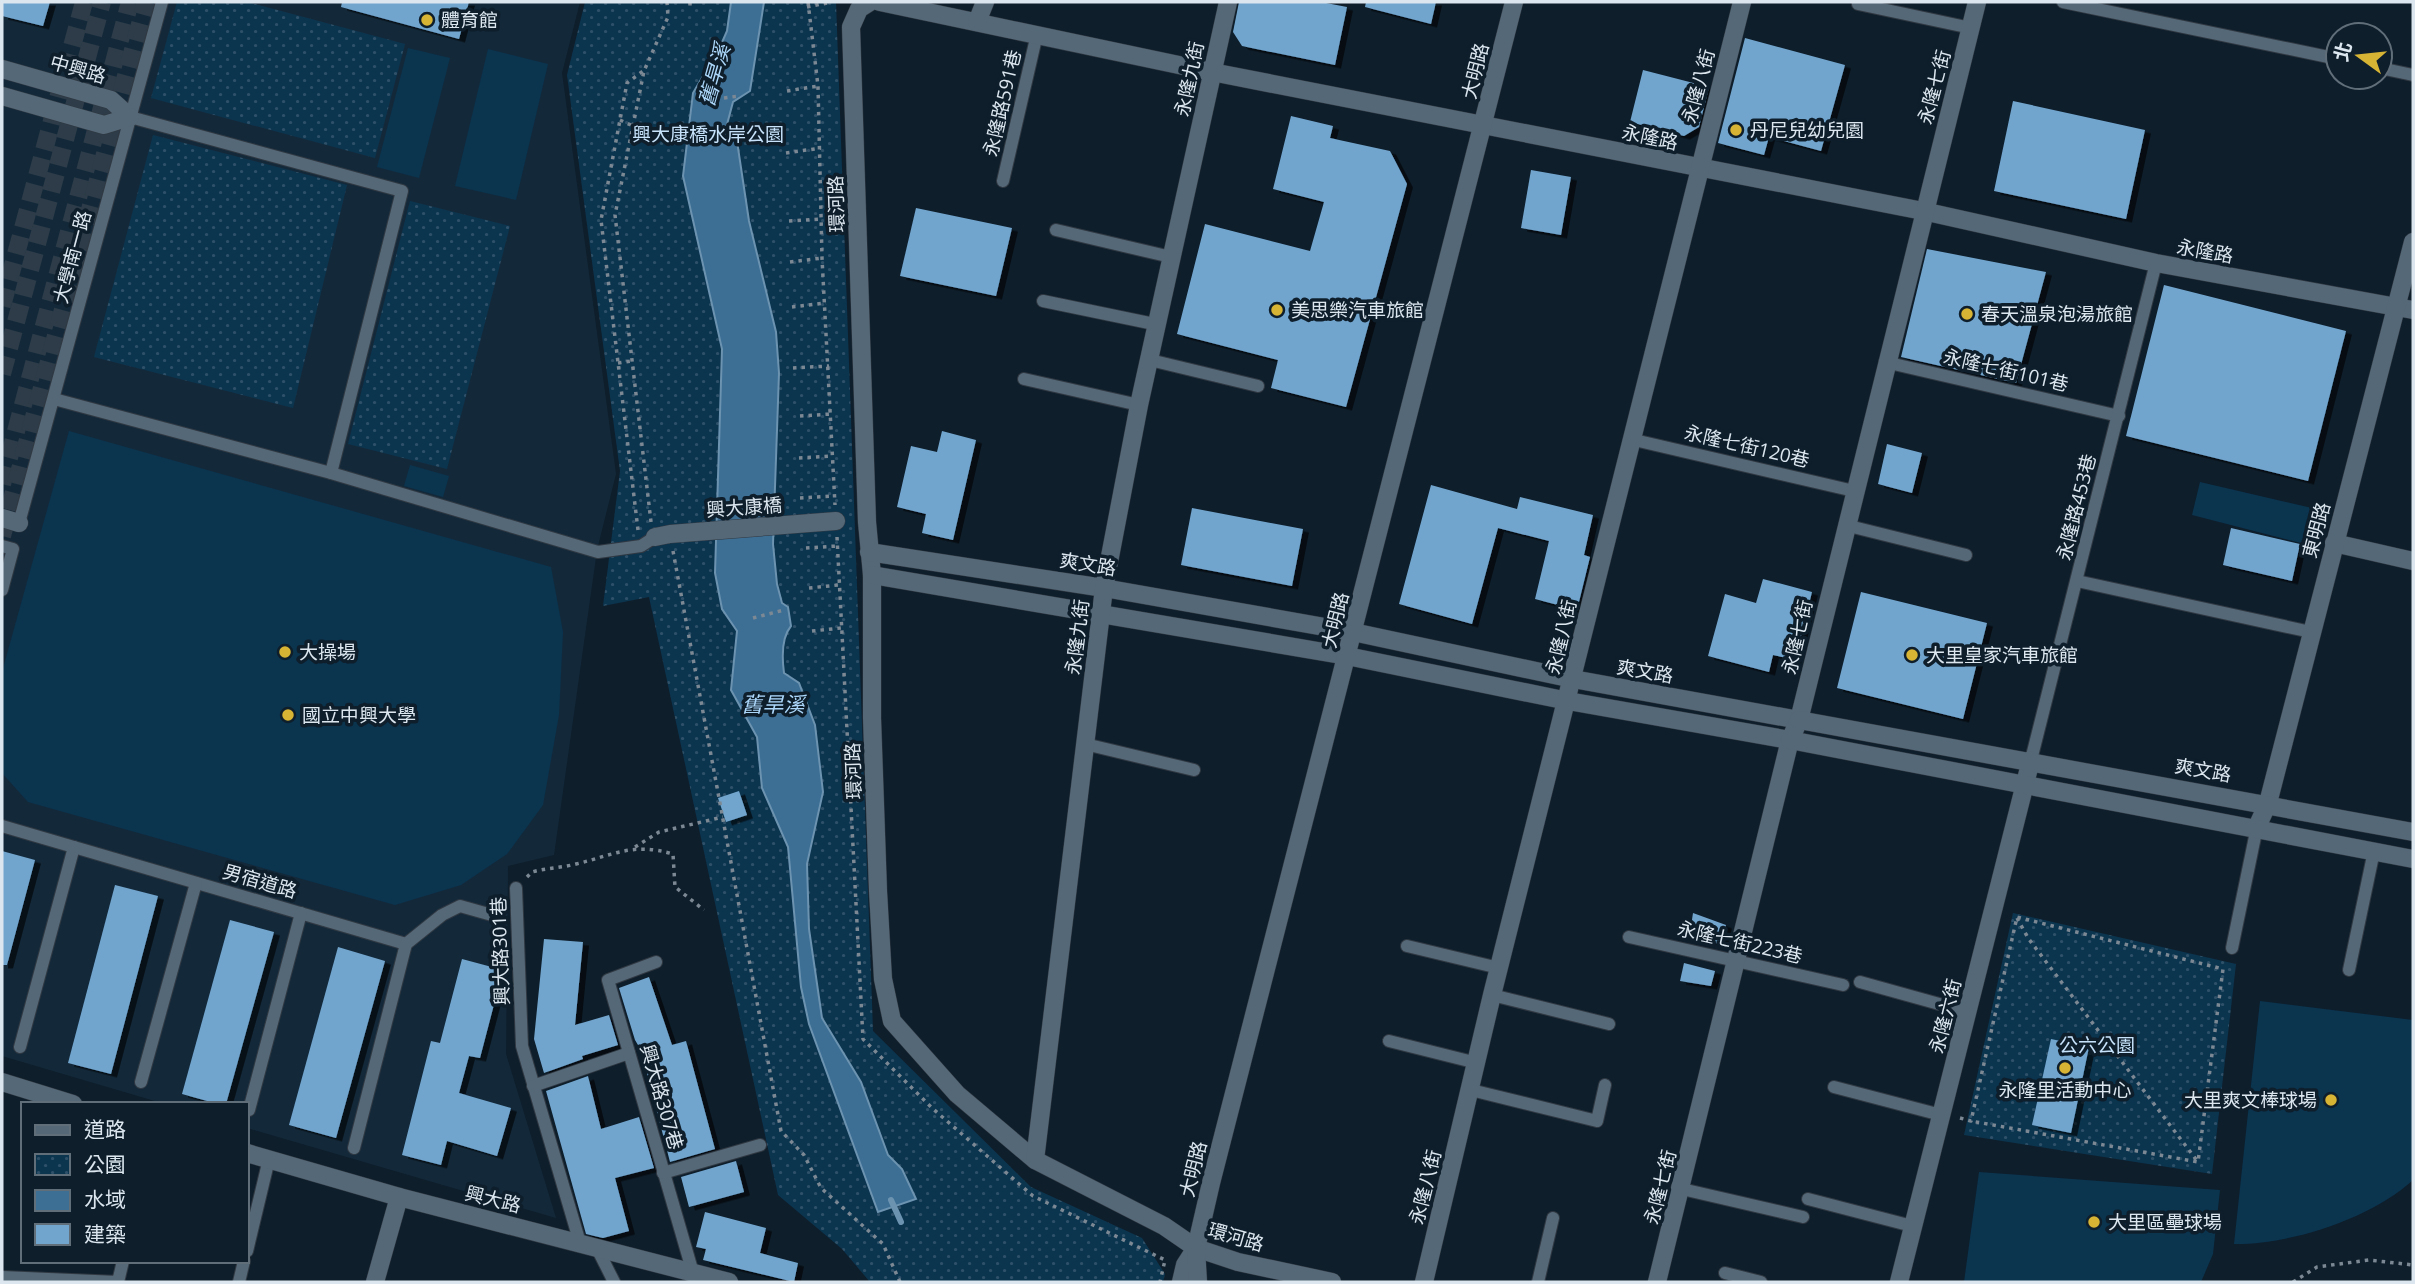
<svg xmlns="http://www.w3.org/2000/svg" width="2415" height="1284" font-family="'Open Sans','Noto Sans TC',sans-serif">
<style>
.built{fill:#13293a}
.grass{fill:#0b344f}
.park{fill:url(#park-dots)}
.water{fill:#3d6f95;stroke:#6c93b0;stroke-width:2}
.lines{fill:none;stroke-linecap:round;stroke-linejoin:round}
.stream{stroke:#6c93b0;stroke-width:6}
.building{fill:#72a5ce;filter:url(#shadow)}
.primary-tunnel{stroke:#2d3c48;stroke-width:18;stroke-dasharray:18 9;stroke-linecap:butt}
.service-casing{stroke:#303943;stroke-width:14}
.pedestrian-casing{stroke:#303943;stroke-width:19}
.minor-casing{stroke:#303943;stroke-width:19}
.tertiary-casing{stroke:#303943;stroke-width:19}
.path{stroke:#7c8994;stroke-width:3.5;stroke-dasharray:3.5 5;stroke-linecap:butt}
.service{stroke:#556877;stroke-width:12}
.pedestrian{stroke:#556877;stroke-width:18}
.minor{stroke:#556877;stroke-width:18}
.tertiary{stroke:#556877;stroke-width:18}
.poi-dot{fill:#d7b434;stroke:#0e1e2b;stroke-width:2.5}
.labels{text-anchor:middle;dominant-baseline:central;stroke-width:7;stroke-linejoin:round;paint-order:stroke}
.poi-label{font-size:19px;fill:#dbe6ef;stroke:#0e1e2b;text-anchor:start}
.street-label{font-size:19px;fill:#dbe6ef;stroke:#0e1e2b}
.park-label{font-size:19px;fill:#c7e3fb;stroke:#0e1e2b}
.water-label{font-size:21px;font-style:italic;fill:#acd7fa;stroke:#0e1e2b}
</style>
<defs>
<pattern id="park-dots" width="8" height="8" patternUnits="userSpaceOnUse" patternTransform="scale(1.75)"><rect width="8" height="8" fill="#0b344f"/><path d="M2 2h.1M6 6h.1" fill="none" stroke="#2e5169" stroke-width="1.8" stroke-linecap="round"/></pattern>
<filter id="shadow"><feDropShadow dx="6" dy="3.5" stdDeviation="0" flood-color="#0009"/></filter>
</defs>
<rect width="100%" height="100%" fill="#0e1e2b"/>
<polygon class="built" points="2,2 580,2 562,73 616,474 597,550 554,855 508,866 506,1054 556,1218 247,1128 247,1104 165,1104 2,1056 2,574 6,559 2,557"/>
<g class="grass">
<polygon points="408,48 450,58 419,178 377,167"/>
<polygon points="488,49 548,64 516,200 455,186"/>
<polygon points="69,431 551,567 563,632 559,715 543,805 507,854 461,885 395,905 28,802 2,773 2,672"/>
<polygon points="410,465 449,476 443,497 404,486"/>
<polygon points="2200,482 2312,508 2301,543 2192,515"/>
<path d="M2260 1001 2413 1020V1180C2372 1218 2290 1245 2234 1244Z"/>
<polygon points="1979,1172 2220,1190 2213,1254 2201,1282 1964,1282"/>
</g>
<g class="park">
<polygon points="177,2 247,2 405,44 375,158 151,98"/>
<polygon points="585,2 836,2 873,1031 1031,1187 1142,1238 1165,1274 1163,1282 870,1282 842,1249 778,1195 649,597 603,606 620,471 567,75"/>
<polygon points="153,135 347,185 293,408 94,357"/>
<polygon points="410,201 510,226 447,469 348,444"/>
<polygon points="2013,913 2236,964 2212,1174 1964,1135"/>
</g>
<path class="water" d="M731 2H764L750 91 733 102 725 132 737 141 749 221 776 332 779 373 773 544 777 584 782 603 788 607 791 626C781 638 782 658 784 673L799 683 815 725 823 792 807 864 809 929 822 1018 861 1082 888 1155 902 1169 916 1199 878 1212 809 1024 801 987 788 847 762 788 757 737 731 690 737 631 722 609 715 573 722 349 683 176 693 93 720 47 727 31Z"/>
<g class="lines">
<polyline class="stream" points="891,1200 901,1222"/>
</g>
<g class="building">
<polygon points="2,2 50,2 43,26 2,16"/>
<polygon points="342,2 469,2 459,39 341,7"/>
<polygon points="1239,2 1321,2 1347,7 1335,65 1242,46 1233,32"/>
<polygon points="1366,2 1436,2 1431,24 1365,7"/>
<polygon points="1745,38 1845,65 1821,151 1769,137 1764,155 1718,143"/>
<polygon points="1643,70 1709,87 1699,127 1684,136 1630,122"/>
<polygon points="2013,101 2145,130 2126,219 1994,191"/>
<polygon points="1291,116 1333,126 1330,138 1390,151 1407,184 1346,407 1271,388 1278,360 1177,334 1205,224 1310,251 1324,202 1273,189"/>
<polygon points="1531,170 1571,177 1561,235 1521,228"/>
<polygon points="916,208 1012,228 996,296 900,276"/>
<polygon points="1927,249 2046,272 2016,383 1901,357"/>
<polygon points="2164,285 2346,331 2308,481 2126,436"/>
<polygon points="942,431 976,440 953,540 922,533 926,514 897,507 911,446 937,452"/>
<polygon points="1887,444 1922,453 1912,493 1878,484"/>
<polygon points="1431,485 1517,509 1520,497 1593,515 1584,555 1590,557 1577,610 1535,599 1549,541 1498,528 1472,624 1399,604"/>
<polygon points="1192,508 1303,529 1292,586 1181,565"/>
<polygon points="2231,528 2300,544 2292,581 2223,565"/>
<polygon points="1763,579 1812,592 1795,660 1773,655 1769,672 1708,656 1725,594 1756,603"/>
<polygon points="1861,592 1987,623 1963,719 1837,688"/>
<polygon points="739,791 747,815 726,822 718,798"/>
<polygon points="2,851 35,860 7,965 2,965"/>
<polygon points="115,885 158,896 111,1074 68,1063"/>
<polygon points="1693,913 1726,925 1721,945 1690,933"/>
<polygon points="230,920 274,932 226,1104 218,1104 182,1094"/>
<polygon points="544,939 583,942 575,1025 609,1015 618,1045 582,1056 583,1059 544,1073 534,1039"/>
<polygon points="338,947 385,961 336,1138 289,1125"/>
<polygon points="462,959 503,970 480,1058 469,1056 459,1093 511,1108 497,1156 447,1141 441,1165 402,1155 431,1041 440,1043"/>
<polygon points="1684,963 1715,971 1711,986 1680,981"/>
<polygon points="649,977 672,1045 686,1041 715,1149 670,1162 641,1050 635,1040 619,988"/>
<polygon points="2051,1039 2089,1047 2071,1133 2032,1125"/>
<polygon points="588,1076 601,1129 639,1117 654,1168 615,1178 629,1231 603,1238 586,1234 546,1091"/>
<polygon points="736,1161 744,1192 689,1207 681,1177"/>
<polygon points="705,1212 766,1228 760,1253 798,1263 794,1282 703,1260 706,1249 696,1247"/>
</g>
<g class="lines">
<g class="primary-tunnel">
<polyline points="2,306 84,2"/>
<polyline points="2,374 102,2"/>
<polyline points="2,484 130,2"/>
<polyline points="2,536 146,2"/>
</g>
<g class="service-casing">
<g id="service">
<polyline points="2063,2 2338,59"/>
<polyline points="1858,4 1971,28"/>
<polyline points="2380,68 2413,75"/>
<polyline points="130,117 402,191 331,473"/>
<polyline points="1003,181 1037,34"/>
<polyline points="1056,230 1171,257"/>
<polyline points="1043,301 1159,325"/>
<polyline points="1150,360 1258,386"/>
<polyline points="1885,362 2119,416"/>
<polyline points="1024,379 1139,405"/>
<polyline points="54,399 331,473 598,552 641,546 655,537"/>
<polyline points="1630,439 1854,491"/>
<polyline points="19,523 162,2"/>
<polyline points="1845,525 1966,555"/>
<polyline points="2,546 13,549 2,590"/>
<polyline points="2077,581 2311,632"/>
<polyline points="1085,744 1194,770"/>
<polyline points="2031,760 2156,263"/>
<polyline points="2,826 406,944 442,915 460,906 499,917"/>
<polyline points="516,888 522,1046 580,1243"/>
<polyline points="1629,937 1843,985"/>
<polyline points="1407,946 1499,968"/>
<polyline points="2232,948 2257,827"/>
<polyline points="656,962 608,980 693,1273"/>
<polyline points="2349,970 2374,851"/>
<polyline points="1860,982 1968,1012"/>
<polyline points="1492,995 1609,1024"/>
<polyline points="1389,1041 1477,1063"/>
<polyline points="20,1047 74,847"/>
<polyline points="141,1082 196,883"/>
<polyline points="533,1086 629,1053"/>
<polyline points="1834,1087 1941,1115"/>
<polyline points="1471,1090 1597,1121 1605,1085"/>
<polyline points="249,1110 301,913"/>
<polyline points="354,1148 406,944"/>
<polyline points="663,1173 760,1145"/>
<polyline points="1682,1189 1803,1217"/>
<polyline points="1808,1199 1912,1226"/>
<polyline points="597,1248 614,1282"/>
<polyline points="247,1251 269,1159"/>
<polyline points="1725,1273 1761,1282"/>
<polyline points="2,1277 118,1282 123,1261"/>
<polyline points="239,1282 244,1261"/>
<polyline points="1538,1282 1553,1218"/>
</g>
</g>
<g class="pedestrian-casing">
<polyline id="pedestrian" points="655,537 670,534 836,521"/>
</g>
<g class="minor-casing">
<g id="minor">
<polyline points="870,2 859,9 851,27 867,522 872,575 872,718 878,891 883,979 892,1021 957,1094 1035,1160 1164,1226 1196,1248 1238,1262 1332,1282"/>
<polyline points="880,2 1212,72 1923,211 2156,263 2413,310"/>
<polyline points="977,22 985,2"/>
<polyline points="2,69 111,100 130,117"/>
<polyline points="2,96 104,125 130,117"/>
<polyline points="2,518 19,523"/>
<polyline points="2334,543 2413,561"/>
<polyline points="869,552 1104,588 1353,632 1573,679 1799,720"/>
<polyline points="872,575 1347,656 1568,701 1790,740 1657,1282"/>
<polyline points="2257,827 2268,803 2413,242"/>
<polyline points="2,1082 73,1104"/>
<polyline points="247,1153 399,1197 729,1282"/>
<polyline points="1035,1160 1104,588 1139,405 1228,2"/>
<polyline points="375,1282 399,1197"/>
<polyline points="1181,1282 1185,1265 1196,1248"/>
<polyline points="1198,1282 1196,1248 1211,1183 1514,2"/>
<polyline points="1424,1282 1492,995 1742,2"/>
<polyline points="1899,1282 2031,760"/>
</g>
</g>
<g class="tertiary-casing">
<g id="tertiary">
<polyline points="1977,2 1799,720 1790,740 2413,859"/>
<polyline points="1799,720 2413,832"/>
</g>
</g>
<g class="path">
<polyline points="690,2 690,9"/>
<polyline points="808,2 818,86 822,258 835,505"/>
<polyline points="807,7 832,2"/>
<polyline points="787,91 818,86"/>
<polyline points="724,98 739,96"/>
<polyline points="620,120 633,126"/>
<polyline points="786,153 821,148"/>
<polyline points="789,221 821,219"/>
<polyline points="790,262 822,258"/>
<polyline points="792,307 826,303"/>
<polyline points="618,363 631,361"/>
<polyline points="793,368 829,366"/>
<polyline points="800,416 831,414"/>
<polyline points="799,458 832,456"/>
<polyline points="800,498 834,496"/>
<polyline points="651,522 615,215 644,71 668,17 667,2"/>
<polyline points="638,530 601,220 627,83 643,71"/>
<polyline points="837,537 863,1039 932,1108 1033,1196 1165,1260 1160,1282"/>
<polyline points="806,548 837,546"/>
<polyline points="673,551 781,1131 804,1155 821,1188 883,1244 900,1282"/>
<polyline points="809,588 838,585"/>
<polyline points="753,618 784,610"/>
<polyline points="812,631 841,628"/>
<polyline points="635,847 659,832 723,817"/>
<path d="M527 877 532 872C546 868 561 868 576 864 614 855 632 842 673 854L675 887 704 910"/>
<polyline points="2017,918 2028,938 2198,1162"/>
<polyline points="1960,1118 1971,1121 2017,917 2223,969 2198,1162 1971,1121"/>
<polyline points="2293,1282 2317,1267 2369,1260 2413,1265"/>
</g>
<use href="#service" class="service"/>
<use href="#pedestrian" class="pedestrian"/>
<use href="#minor" class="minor"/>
<use href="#tertiary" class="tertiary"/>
</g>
<g class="poi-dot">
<circle cx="427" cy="20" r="7"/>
<circle cx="1736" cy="130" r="7"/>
<circle cx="1277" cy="310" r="7"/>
<circle cx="1967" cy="314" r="7"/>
<circle cx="285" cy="652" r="7"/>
<circle cx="1912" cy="655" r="7"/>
<circle cx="288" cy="715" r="7"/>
<circle cx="2065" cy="1068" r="7"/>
<circle cx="2331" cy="1100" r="7"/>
<circle cx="2094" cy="1222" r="7"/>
</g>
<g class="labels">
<g class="poi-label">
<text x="441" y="20">體育館</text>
<text x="1750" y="130">丹尼兒幼兒園</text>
<text x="1291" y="310">美思樂汽車旅館</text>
<text x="1981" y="314">春天溫泉泡湯旅館</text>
<text x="299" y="652">大操場</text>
<text x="1926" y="655">大里皇家汽車旅館</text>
<text x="302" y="715">國立中興大學</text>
<text x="2065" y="1090" text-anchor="middle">永隆里活動中心</text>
<text x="2317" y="1100" text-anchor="end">大里爽文棒球場</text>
<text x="2108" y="1222">大里區壘球場</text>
</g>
<g class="street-label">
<text transform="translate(78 69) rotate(16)">中興路</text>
<text transform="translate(1475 71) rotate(-76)">大明路</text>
<text transform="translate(1189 79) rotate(-78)">永隆九街</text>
<text transform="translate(1698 86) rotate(-75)">永隆八街</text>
<text transform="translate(1934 87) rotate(-75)">永隆七街</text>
<text transform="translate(1002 103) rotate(-77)">永隆路591巷</text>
<text transform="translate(1650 137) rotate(12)">永隆路</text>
<text transform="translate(836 204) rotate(-92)">環河路</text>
<text transform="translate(2205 251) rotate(10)">永隆路</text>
<text transform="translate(72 257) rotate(-75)">大學南一路</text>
<text transform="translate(2006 370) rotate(13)">永隆七街101巷</text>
<text transform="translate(1747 446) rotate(13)">永隆七街120巷</text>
<text transform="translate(744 507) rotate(-4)">興大康橋</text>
<text transform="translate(2076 507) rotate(-76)">永隆路453巷</text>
<text transform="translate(2316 530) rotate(-75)">東明路</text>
<text transform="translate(1088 564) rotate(9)">爽文路</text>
<text transform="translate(1335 620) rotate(-76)">大明路</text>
<text transform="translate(1077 637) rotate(-83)">永隆九街</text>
<text transform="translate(1561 637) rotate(-77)">永隆八街</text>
<text transform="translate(1797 637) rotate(-77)">永隆七街</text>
<text transform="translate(1645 671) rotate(10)">爽文路</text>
<text transform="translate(2203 770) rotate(10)">爽文路</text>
<text transform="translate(853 771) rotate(-92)">環河路</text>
<text transform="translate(260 881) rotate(16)">男宿道路</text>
<text transform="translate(1740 942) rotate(13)">永隆七街223巷</text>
<text transform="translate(500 951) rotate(-92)">興大路301巷</text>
<text transform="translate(1945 1016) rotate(-76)">永隆六街</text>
<text transform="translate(662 1097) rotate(74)">興大路307巷</text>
<text transform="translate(1193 1169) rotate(-76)">大明路</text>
<text transform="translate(1425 1187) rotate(-76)">永隆八街</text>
<text transform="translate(1660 1187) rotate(-76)">永隆七街</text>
<text transform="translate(493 1199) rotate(14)">興大路</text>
<text transform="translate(1236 1237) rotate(16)">環河路</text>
</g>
<g class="park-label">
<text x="708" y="134">興大康橋水岸公園</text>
<text x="2097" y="1045">公六公園</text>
</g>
<g class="water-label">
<text transform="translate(714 75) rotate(-74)">舊旱溪</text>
<text x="773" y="704">舊旱溪</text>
</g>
</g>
<rect width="2415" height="1284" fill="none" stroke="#dbe6ef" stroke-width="7"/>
<rect x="21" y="1102" width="228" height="161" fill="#0e1e2b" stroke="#606e79" stroke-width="2"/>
<rect x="35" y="1125" width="35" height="10" fill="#556877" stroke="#606e79" stroke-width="2"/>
<text x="84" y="1137" font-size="21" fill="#dbe6ef">道路</text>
<rect x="35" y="1154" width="35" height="21" fill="url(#park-dots)" stroke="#606e79" stroke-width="2"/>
<text x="84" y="1172" font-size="21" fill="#dbe6ef">公園</text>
<rect x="35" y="1190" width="35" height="21" fill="#3d6f95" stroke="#606e79" stroke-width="2"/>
<text x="84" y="1207" font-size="21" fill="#dbe6ef">水域</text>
<rect x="35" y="1224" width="35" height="21" fill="#72a5ce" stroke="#606e79" stroke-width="2"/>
<text x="84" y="1242" font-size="21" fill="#dbe6ef">建築</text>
<g transform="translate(2359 56) rotate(285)"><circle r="33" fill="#0e1e2b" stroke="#606e79" stroke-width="2"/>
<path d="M0-5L12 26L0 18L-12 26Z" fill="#d7b434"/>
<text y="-10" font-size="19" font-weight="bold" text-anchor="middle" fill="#dbe6ef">北</text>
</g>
</svg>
